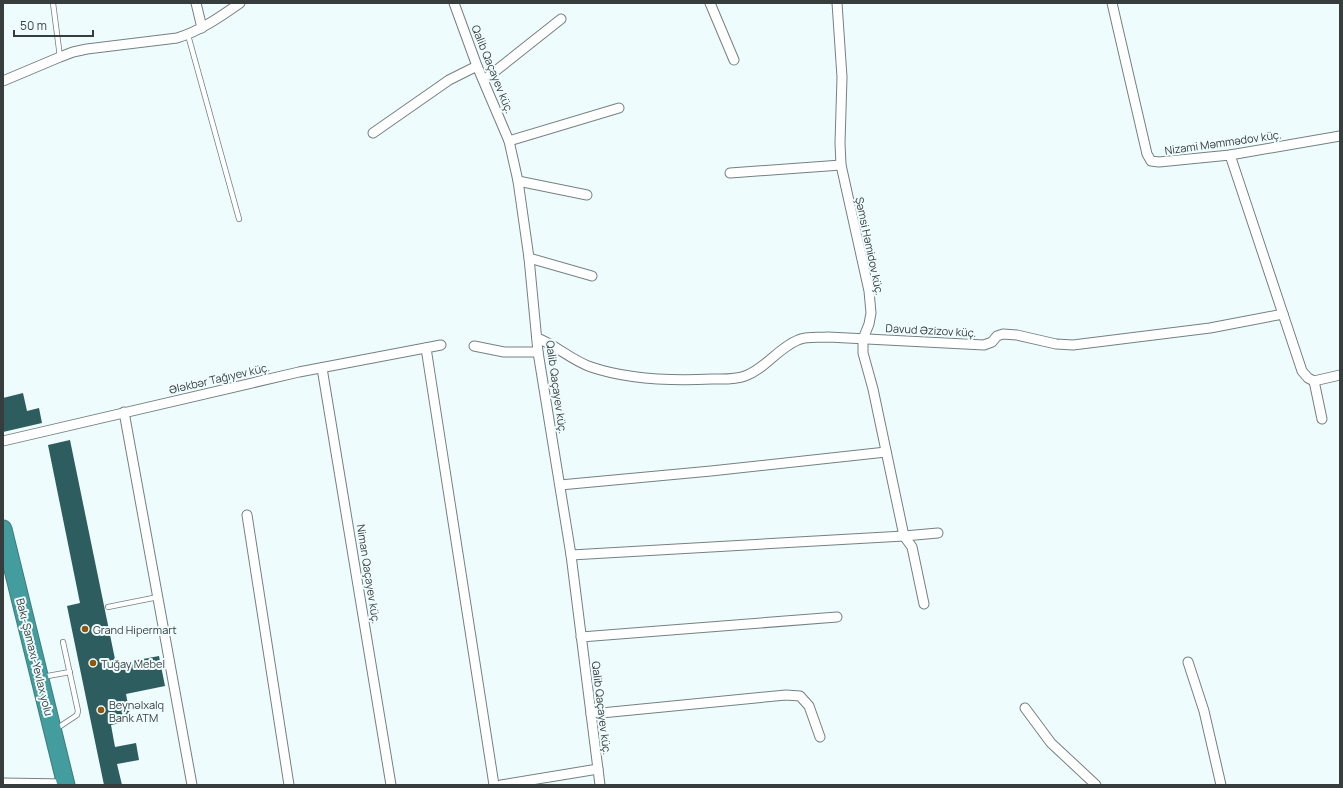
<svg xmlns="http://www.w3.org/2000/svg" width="1343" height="788" font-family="Manrope,sans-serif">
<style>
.building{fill:#2d5d5e}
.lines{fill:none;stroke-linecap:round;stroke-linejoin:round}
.lane-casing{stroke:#758181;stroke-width:6}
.street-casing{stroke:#758181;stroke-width:11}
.highway-casing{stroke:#3f7b7c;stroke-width:19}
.lane{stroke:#fff;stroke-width:4.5}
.street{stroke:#fff;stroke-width:9}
.highway{stroke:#439d9f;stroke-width:17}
.poi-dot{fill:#8e560d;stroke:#effcfd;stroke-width:1.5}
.labels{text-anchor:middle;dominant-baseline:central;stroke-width:4;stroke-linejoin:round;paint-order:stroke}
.street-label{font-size:11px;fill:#373c3c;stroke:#effcfd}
.poi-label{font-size:11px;fill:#373c3c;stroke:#effcfd;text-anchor:start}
</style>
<rect width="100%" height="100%" fill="#effcfd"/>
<g class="building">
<polygon points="23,393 27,411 39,408 42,423 3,432 3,398"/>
<polygon points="70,440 116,664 159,656 165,686 126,694 131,721 111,725 115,747 136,743 139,760 117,764 122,785 104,785 67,606 80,603 48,445"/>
</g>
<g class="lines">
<g class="lane-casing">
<g id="lane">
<polyline points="53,3 60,57"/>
<polyline points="188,35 239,219"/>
<polyline points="108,607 158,597"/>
<polyline points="42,677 70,672"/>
<polyline points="56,729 77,715 78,711 63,642"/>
</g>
</g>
<g class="street-casing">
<g id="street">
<polyline points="196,3 202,28"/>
<polyline points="454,3 477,66 509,141 518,181 529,258 538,352 571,555 600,785"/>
<polyline points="710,3 734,60"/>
<polyline points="837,3 842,77 840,143 841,165 869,291 871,313 869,324 863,339 863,353 873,389 904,536 912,547 924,604"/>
<polyline points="1112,3 1147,154 1151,161 1159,162 1230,155 1340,136"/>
<polyline points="484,80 561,19"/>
<path d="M3 81 60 57 73 52 87 49 177 38C200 31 220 17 240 3"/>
<polyline points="373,133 449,80 477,66"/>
<polyline points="509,141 619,108"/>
<polyline points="1230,155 1283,314"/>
<polyline points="730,173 841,165"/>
<polyline points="518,181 587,195"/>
<polyline points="529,258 592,276"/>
<path d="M537 338C556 345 571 360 591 367 629 380 672 381 712 379 723 379 734 380 745 376 765 369 778 348 798 340 807 336 818 338 828 337L984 345 992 342 997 336 1003 334 1017 335 1056 344 1073 345 1210 328 1283 314 1302 371 1308 378 1314 381 1340 375"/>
<polyline points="474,346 504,352 538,352"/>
<polyline points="426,348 494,785"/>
<polyline points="322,368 391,785"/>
<polyline points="1314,381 1322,419"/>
<polyline points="124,412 192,785"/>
<polyline points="3,441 299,372 441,345"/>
<polyline points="560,485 711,471 886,452"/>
<polyline points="247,515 289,785"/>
<polyline points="571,555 904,536 938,533"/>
<polyline points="581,637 837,617"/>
<polyline points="1188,662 1204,711 1221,785"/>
<polyline points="1025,708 1051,743 1096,785"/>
<polyline points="591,714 786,695 800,696 809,706 820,737"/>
<polyline points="3,783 66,784"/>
<polyline points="501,785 598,769"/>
</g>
</g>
<g class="highway-casing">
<polyline id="highway" points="3,529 66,785"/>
</g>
<use href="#lane" class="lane"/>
<use href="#street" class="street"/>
<use href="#highway" class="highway"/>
</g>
<g class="poi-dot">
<circle cx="85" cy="629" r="4"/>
<circle cx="93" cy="663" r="4"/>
<circle cx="101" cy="710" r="4"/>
</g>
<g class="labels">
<g class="street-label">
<text transform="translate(493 69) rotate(68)">Qalib Qaçayev küç.</text>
<text transform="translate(1223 142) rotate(-8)">Nizami Məmmədov küç.</text>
<text transform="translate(870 246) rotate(78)">Şəmsi Həmidov küç.</text>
<text transform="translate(931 330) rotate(3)">Davud Əzizov küç.</text>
<text transform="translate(219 378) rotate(-13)">Ələkbər Tağıyev küç.</text>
<text transform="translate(557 387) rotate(82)">Qalib Qaçayev küç.</text>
<text transform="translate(369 574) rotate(81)">Niman Qaçayev küç.</text>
<text transform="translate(35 657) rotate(76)">Bakı-Şamaxı-Yevlax yolu</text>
<text transform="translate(602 708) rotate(83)">Qalib Qaçayev küç.</text>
</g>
<g class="poi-label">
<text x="93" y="629">Grand Hipermart</text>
<text x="101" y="663">Tuğay Mebel</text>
<text x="109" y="704">Beynəlxalq<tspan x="109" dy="13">Bank ATM</tspan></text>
</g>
</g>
<rect width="1343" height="788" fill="none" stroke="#373c3c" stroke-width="8"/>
<path d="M14 30v6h79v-6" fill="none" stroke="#373c3c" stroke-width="2"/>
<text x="20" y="30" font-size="12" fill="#373c3c" stroke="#effcfd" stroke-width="3" paint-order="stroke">50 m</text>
</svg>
